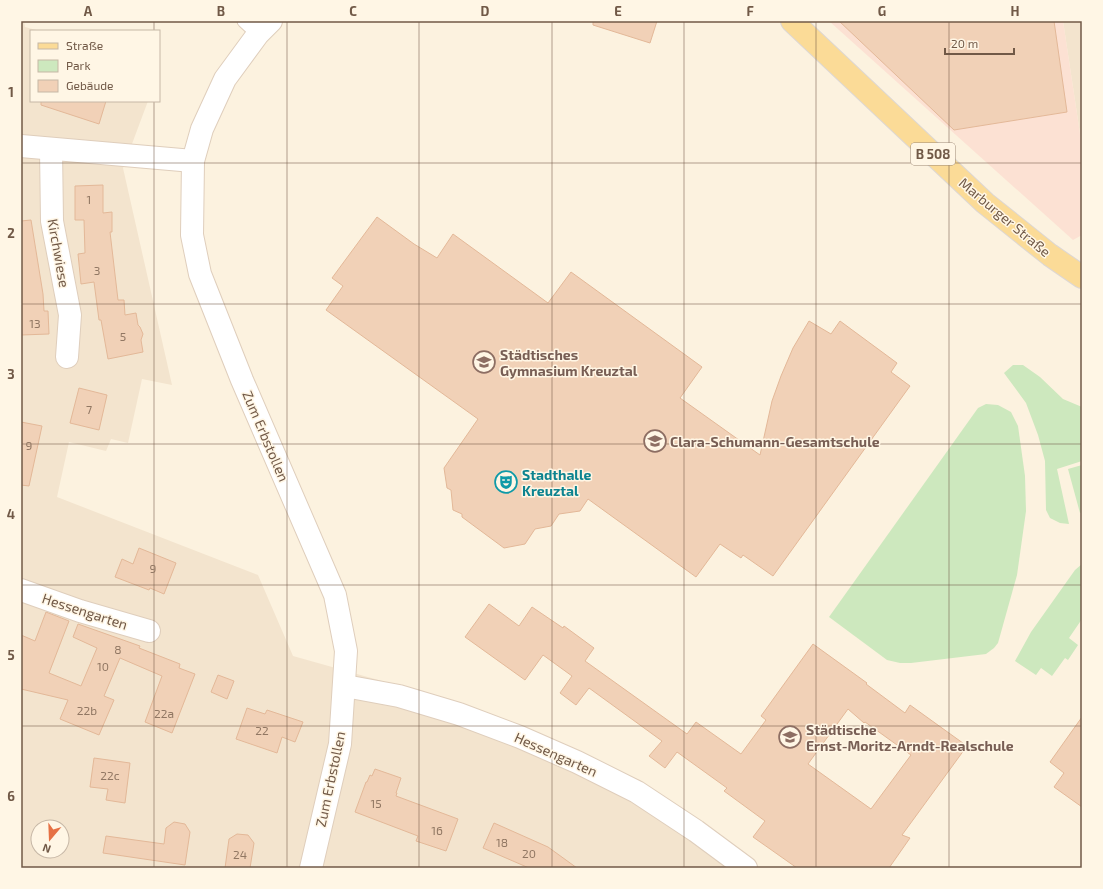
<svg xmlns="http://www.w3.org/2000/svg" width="1103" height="889" font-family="'Exo 2',sans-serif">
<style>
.residential{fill:#f3e4ce;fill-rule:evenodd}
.commercial{fill:#fce1d3}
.green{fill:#cde8be}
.building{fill:#f1d1b7;stroke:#e3b898;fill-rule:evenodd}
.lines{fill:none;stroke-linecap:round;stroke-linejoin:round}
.lane-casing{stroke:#dfcebc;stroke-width:15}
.street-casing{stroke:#dfcebc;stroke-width:24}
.primary-casing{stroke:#ddd7d3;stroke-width:24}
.lane{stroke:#fff;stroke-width:13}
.street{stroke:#fff;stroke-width:22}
.primary{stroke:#fbdb97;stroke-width:22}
.grid{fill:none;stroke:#715947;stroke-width:1;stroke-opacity:0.55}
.labels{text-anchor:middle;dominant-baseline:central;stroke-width:3;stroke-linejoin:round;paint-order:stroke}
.number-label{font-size:12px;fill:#917763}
.shield{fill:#fff6e5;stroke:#9c8876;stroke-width:1}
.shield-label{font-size:13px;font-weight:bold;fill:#715947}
.street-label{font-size:14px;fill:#715947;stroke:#fff6e5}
.education-label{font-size:14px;font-weight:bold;fill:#785e54;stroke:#fff6e5;text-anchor:start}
.culture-label{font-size:14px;font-weight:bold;fill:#0d838f;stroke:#fff6e5;text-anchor:start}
.neatline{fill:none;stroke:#715947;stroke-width:1.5}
.grid-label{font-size:13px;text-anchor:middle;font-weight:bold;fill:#715947}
</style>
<rect width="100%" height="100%" fill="#fcf2df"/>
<g class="residential">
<path d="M21 21H24L25 27 40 31H31V101H148L123 168 172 385 142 379 128 443 111 439 106 451 69 442 57 497 258 575 293 656 389 683 640 780 756 868H21ZM38 827H62V851H38Z"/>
<polygon points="1063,21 1082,21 1082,147"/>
</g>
<polygon class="commercial" points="829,21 1063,21 1082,147 1082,235 1073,240"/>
<g class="green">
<polygon points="1013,365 1023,365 1040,377 1063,399 1082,407 1082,461 1057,469 1069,524 1060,523 1050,518 1046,510 1045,461 1038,435 1026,403 1004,373"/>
<polygon points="986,404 998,405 1011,412 1018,426 1025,476 1026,511 1017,575 998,643 994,648 986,654 911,663 900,663 887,660 829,617 978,408"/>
<polygon points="1082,465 1082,512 1080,513 1068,469"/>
<polygon points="1082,564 1082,619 1069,638 1078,645 1068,660 1065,658 1052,676 1041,668 1036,675 1015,661 1031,632 1075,570"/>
</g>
<g class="building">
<polygon points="593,21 657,21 650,43 593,25"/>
<polygon points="839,21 1054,21 1067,112 954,130"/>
<polygon points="41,101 106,101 99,124 41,105"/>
<polygon points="103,185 103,213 112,212 112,232 110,232 118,300 124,300 125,315 136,313 138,325 140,327 143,334 141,340 143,352 108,359 101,320 99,320 94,282 81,284 78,254 85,253 84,220 75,220 75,186"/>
<polygon points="377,217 414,244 437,258 453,234 548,303 571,272 702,367 680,398 760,455 772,401 781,376 793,348 809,321 831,334 840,321 897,363 891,372 910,386 773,576 743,555 741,558 720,544 696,577 588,499 580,511 559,514 551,526 535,529 525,544 504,548 462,517 462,514 453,510 451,490 447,488 444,468 478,419 326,310 343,286 332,278"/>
<polygon points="31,220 43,294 44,311 48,311 49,334 21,335 21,221"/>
<polygon points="79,388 107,395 99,430 70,423"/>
<polygon points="21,422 42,426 29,486 21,485"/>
<polygon points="139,548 176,563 164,594 150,588 149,590 115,577 122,559 133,564"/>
<path d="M489 604 519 626 532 607 563 628 564 626 594 648 585 661 687 734 696 722 741 754 766 720 761 716 813 644 867 683 866 684 905 713 910 705 967 746 902 835 910 838 889 868H797L753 837 765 821 724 791 727 788 677 752 665 768 649 756 662 741 589 688 576 705 560 693 572 676 543 655 525 680 465 637ZM848 709 864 723 865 722 911 755 871 809 808 764Z"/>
<polygon points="46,612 69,621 49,673 81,686 97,648 73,637 78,624 140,646 139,648 180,664 179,668 195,674 172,733 145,722 162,676 120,658 104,696 114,700 99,735 60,719 68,700 21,689 21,635 35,641"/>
<polygon points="218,675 234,681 227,699 211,692"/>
<polygon points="247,708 265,714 267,710 303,722 295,742 282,737 277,753 236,739"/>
<polygon points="1082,717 1082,807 1054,787 1064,773 1050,762"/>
<polygon points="94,758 130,763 125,803 106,800 108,789 90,787"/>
<polygon points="375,769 401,778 396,793 397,793 396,796 458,819 446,851 416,841 418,836 355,812 366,782 367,782 370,775 372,776"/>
<polygon points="174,822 185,824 190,832 185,865 103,853 106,836 164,844 166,828"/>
<polygon points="494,823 548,847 577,868 529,868 483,848"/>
<polygon points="237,834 248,835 254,843 250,868 225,868 229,839"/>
</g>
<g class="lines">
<g class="lane-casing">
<polyline id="lane" points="244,21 258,34"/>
</g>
<g class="street-casing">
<g id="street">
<polyline points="271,21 258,34 225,79 202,129 193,161 192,235 200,274 242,380 335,595 346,651 340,744 311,868"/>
<polyline points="21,146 193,161"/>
<polyline points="51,149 52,221 70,315 67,357"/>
<polyline points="21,590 80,611 149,631"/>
<polyline points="345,686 399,696 459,714 520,737 577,762 637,792 696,831 746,868"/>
</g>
</g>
<g class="primary-casing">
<polyline id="primary" points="792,21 985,203 1050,255 1082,277"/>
</g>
<use href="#lane" class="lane"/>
<use href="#street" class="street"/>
<use href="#primary" class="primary"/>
</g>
<path class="grid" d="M154 21V31M287 21V868M419 21V868M552 21V868M684 21V868M816 21V868M949 21V868M154 101V868M21 163H1082M21 304H1082M21 444H1082M21 585H1082M21 726H1082"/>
<defs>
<g id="school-ring" transform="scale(1.15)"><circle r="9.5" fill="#fff6e5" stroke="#8d6e63" stroke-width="1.5"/><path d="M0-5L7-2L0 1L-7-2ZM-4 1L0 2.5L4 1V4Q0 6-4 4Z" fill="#8d6e63"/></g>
<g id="theatre-ring" transform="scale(1.15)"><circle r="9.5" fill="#fff6e5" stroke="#0f9aa8" stroke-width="1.5"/><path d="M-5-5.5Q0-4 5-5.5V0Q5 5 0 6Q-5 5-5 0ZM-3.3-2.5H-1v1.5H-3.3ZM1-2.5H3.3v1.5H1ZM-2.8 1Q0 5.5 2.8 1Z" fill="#0f9aa8"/></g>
</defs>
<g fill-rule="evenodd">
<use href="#school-ring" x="484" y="362"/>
<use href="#school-ring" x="655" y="441"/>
<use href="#theatre-ring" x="506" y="482"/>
<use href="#school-ring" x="790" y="737"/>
</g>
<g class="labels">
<g class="number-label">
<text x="89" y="199">1</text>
<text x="97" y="270">3</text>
<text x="35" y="323">13</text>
<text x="123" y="336">5</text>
<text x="89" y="409">7</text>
<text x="29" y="445">9</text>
<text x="153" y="568">9</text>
<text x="118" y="649">8</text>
<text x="103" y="666">10</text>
<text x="87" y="710">22b</text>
<text x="164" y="713">22a</text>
<text x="262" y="730">22</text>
<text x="110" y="775">22c</text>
<text x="376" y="803">15</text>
<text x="437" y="830">16</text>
<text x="502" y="842">18</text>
<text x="529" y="853">20</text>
<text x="240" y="854">24</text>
</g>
<rect class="shield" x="911" y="143" width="44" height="22" rx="3"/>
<g class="shield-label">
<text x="933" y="154">B 508</text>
</g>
<g class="street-label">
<text transform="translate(1005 217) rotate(40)">Marburger Straße</text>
<text transform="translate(59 253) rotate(80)">Kirchwiese</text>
<text transform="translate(266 436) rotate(67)">Zum Erbstollen</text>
<text transform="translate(85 611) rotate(18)">Hessengarten</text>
<text transform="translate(556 754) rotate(24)">Hessengarten</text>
<text transform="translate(330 779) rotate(-78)">Zum Erbstollen</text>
</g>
<g class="education-label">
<text x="500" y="354">Städtisches<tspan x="500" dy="16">Gymnasium Kreuztal</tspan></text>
<text x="670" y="441">Clara-Schumann-Gesamtschule</text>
<text x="806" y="729">Städtische<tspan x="806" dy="16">Ernst-Moritz-Arndt-Realschule</tspan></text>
</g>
<g class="culture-label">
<text x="522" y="474">Stadthalle<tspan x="522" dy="16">Kreuztal</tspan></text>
</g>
</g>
<rect width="1103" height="889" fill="none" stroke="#fff6e5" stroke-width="44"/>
<rect x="30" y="30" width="130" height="72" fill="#fff6e5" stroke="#c6b7a6"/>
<rect x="38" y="43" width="20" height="6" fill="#fbdb97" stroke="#c6b7a6"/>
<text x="66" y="50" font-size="12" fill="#715947">Straße</text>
<rect x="38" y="60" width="20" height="12" fill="#cde8be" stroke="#c6b7a6"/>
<text x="66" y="70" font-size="12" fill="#715947">Park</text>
<rect x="38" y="80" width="20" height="12" fill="#f1d1b7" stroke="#c6b7a6"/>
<text x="66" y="90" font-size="12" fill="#715947">Gebäude</text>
<g transform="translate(50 839) rotate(199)"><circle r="19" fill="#fff6e5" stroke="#c6b7a6"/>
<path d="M0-3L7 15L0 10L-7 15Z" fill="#e67144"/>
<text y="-6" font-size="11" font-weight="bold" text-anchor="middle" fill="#715947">N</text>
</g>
<path d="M945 48v6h69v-6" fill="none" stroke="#715947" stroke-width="2"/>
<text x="951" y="48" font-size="12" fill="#715947" stroke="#fff6e5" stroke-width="3" paint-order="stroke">20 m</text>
<rect x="22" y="22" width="1059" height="845" class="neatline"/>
<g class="grid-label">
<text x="88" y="16">A</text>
<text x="221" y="16">B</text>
<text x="353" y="16">C</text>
<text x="485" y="16">D</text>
<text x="618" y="16">E</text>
<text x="750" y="16">F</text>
<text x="882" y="16">G</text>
<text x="1015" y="16">H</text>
<text x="11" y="97">1</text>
<text x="11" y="238">2</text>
<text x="11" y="379">3</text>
<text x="11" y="519">4</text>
<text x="11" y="660">5</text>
<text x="11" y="801">6</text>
</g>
</svg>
